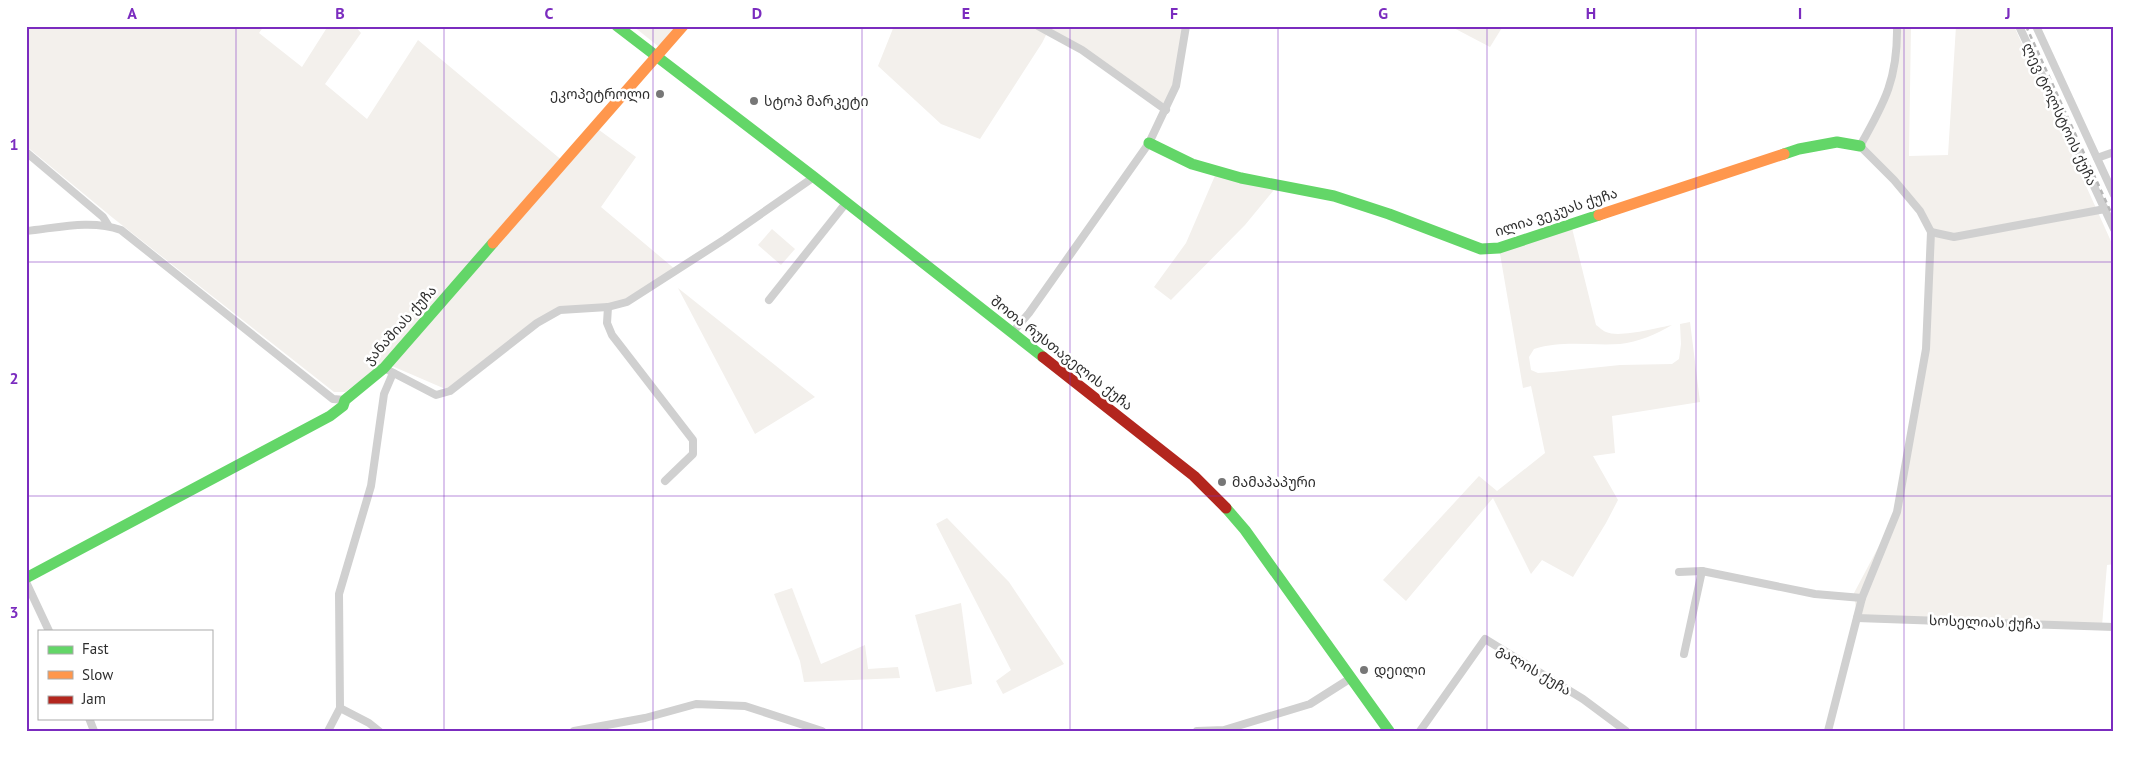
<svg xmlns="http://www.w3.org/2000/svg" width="2140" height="757" font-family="'PT Sans','Noto Sans Georgian',sans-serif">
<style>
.green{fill:#f3f0ec}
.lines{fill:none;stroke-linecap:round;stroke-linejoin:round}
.street{stroke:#d0d0d0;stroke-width:8}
.fast{stroke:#63d668;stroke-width:11}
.slow{stroke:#ff974d;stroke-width:11}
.jam{stroke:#b3261e;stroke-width:11}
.rail{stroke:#b8b8b8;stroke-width:2.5;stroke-dasharray:5 4;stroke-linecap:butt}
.grid{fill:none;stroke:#7b2cbf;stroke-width:1;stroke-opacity:0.55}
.poi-dot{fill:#777;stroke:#fff;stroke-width:2}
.labels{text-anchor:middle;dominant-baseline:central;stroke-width:5;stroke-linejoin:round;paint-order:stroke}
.poi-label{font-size:14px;fill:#2e2e2e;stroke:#fff;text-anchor:start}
.street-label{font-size:14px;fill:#2e2e2e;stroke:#fff}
.neatline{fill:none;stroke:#7b2cbf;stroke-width:2}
.grid-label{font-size:16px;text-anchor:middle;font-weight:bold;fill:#7b2cbf}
</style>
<rect width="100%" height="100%" fill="#fff"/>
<g class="green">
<polygon points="26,26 264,26 259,33 302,67 328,26 355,26 361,33 325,84 367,119 418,40 564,162 595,127 636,157 601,207 676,270 627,302 560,310 450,391 385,363 345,392 334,392 113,218 26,146"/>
<polygon points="633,26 682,26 683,27 658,46"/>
<polygon points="894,26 1186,26 1176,86 1166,110 1048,31 1042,43 980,139 941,124 878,66"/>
<polygon points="1450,26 1503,26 1490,47"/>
<polygon points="1897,26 1911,26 1909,156 1948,155 1956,26 2014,26 2114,248 2114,564 2107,565 2102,626 1857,618 1854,593 1897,512 1926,349 1931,232 1920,211 1860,146 1884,103"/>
<polygon points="1217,171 1278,185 1245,225 1171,300 1154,287 1186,243"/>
<path d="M1571 224 1596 325C1599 327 1603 331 1606 332 1619 338 1657 328 1672 325 1657 334 1638 342 1620 344 1591 346 1563 340 1534 349L1529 357 1531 370 1538 373 1553 372 1620 365 1672 364 1679 359 1681 344 1680 324 1690 322 1700 402 1612 416 1615 453 1593 456 1618 500 1606 523 1573 577 1542 560 1531 574 1493 498 1406 601 1383 580 1479 476 1497 491 1545 453 1531 386 1523 388 1499 248Z"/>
<polygon points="772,229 795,249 781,265 758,245"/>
<polygon points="678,288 815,397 755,434"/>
<polygon points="947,518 1009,582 1064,664 1003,694 996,681 1011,670 936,524"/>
<polygon points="792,588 821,664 865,645 868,669 898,667 900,678 804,682 800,661 774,594"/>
<polygon points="961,603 972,684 936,692 915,615"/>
</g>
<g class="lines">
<g class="street">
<polyline points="1038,26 1082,50 1166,110"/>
<polyline points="2019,26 2114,229"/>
<polyline points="2036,26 2114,195"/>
<polyline points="26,152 103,217 108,225"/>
<polyline points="2097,158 2114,152"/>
<path d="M26 231C57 228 91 219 121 230L333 399 345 400"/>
<polyline points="1931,232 1954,237 2105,209"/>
<polyline points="769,300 846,203"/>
<polyline points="608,307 607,323 612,335 693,440 693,454 665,481"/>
<polyline points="1012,333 1029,313 1149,143 1176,86 1186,26"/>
<polyline points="384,368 436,395 450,391 537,323 560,310 608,307 627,302 725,239 814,177"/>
<polyline points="1679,572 1702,571 1815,594 1862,598"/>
<polyline points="26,582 49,631"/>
<polyline points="1857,618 2114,627"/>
<polyline points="1684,654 1702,571"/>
<polyline points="340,708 369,723 379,731"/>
<polyline points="89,718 94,731"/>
<polyline points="328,731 340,708 339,594 371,486 384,394 393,373"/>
<polyline points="574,731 645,718 696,704 745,706 822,731"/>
<polyline points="1197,731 1224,730 1310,704 1351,678"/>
<polyline points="1420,731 1485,639 1583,699 1626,731"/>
<path d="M1828 731 1862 598 1897 512 1926 349 1931 232 1920 211 1894 180 1860 146C1885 102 1898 78 1897 26"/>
</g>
<g class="fast">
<polyline points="617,26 814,177 1043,357"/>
<polyline points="1149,143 1192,164 1241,178 1334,196 1389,214 1481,249 1499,248 1599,215"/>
<polyline points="1784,154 1799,149 1837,142 1860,146"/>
<polyline points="1226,508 1245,530 1389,731"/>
<polyline points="26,578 330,416 343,406 345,400 384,368 493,243"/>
</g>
<g class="slow">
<polyline points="1599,215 1784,154"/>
<polyline points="493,243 683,26"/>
</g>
<polyline class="jam" points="1043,357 1194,476 1226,508"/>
<polyline class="rail" points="2026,26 2114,219"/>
</g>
<path class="grid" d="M236 26V731M444 26V731M653 26V731M862 26V731M1070 26V731M1278 26V731M1487 26V731M1696 26V731M1904 26V731M26 262H2114M26 496H2114"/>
<g class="poi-dot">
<circle cx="660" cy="94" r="5"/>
<circle cx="754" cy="101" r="5"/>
<circle cx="1222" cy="482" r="5"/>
<circle cx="1364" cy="670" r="5"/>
</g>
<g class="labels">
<g class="poi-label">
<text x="650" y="94" text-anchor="end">ეკოპეტროლი</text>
<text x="764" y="101">სტოპ მარკეტი</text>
<text x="1232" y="482">მამაპაპური</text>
<text x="1374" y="670">დეილი</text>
</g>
<g class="street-label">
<text transform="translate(2060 114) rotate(65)">ლევ ტოლსტოის ქუჩა</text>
<text transform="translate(1556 212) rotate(-18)">ილია ვეკუას ქუჩა</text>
<text transform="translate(400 325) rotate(-48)">ჯანაშიას ქუჩა</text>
<text transform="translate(1062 353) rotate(38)">შოთა რუსთაველის ქუჩა</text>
<text transform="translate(1985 622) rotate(2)">სოსელიას ქუჩა</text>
<text transform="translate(1534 670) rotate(31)">გალის ქუჩა</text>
</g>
</g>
<rect width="2140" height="757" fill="none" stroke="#ffffff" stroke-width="55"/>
<rect x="38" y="630" width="175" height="90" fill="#ffffff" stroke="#ababab"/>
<rect x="48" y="646" width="25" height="8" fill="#63d668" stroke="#ababab"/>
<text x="82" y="654" font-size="15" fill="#2e2e2e">Fast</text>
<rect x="48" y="671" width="25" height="8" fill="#ff974d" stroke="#ababab"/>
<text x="82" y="680" font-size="15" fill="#2e2e2e">Slow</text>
<rect x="48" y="696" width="25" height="8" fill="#b3261e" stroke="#ababab"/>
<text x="82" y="704" font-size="15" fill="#2e2e2e">Jam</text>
<rect x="28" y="28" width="2084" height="702" class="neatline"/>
<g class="grid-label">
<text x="132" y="19">A</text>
<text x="340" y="19">B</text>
<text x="549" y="19">C</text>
<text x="757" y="19">D</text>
<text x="966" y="19">E</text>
<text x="1174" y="19">F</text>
<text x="1383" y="19">G</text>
<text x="1591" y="19">H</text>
<text x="1800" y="19">I</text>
<text x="2008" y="19">J</text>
<text x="14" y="150">1</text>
<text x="14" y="384">2</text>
<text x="14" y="618">3</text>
</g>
</svg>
